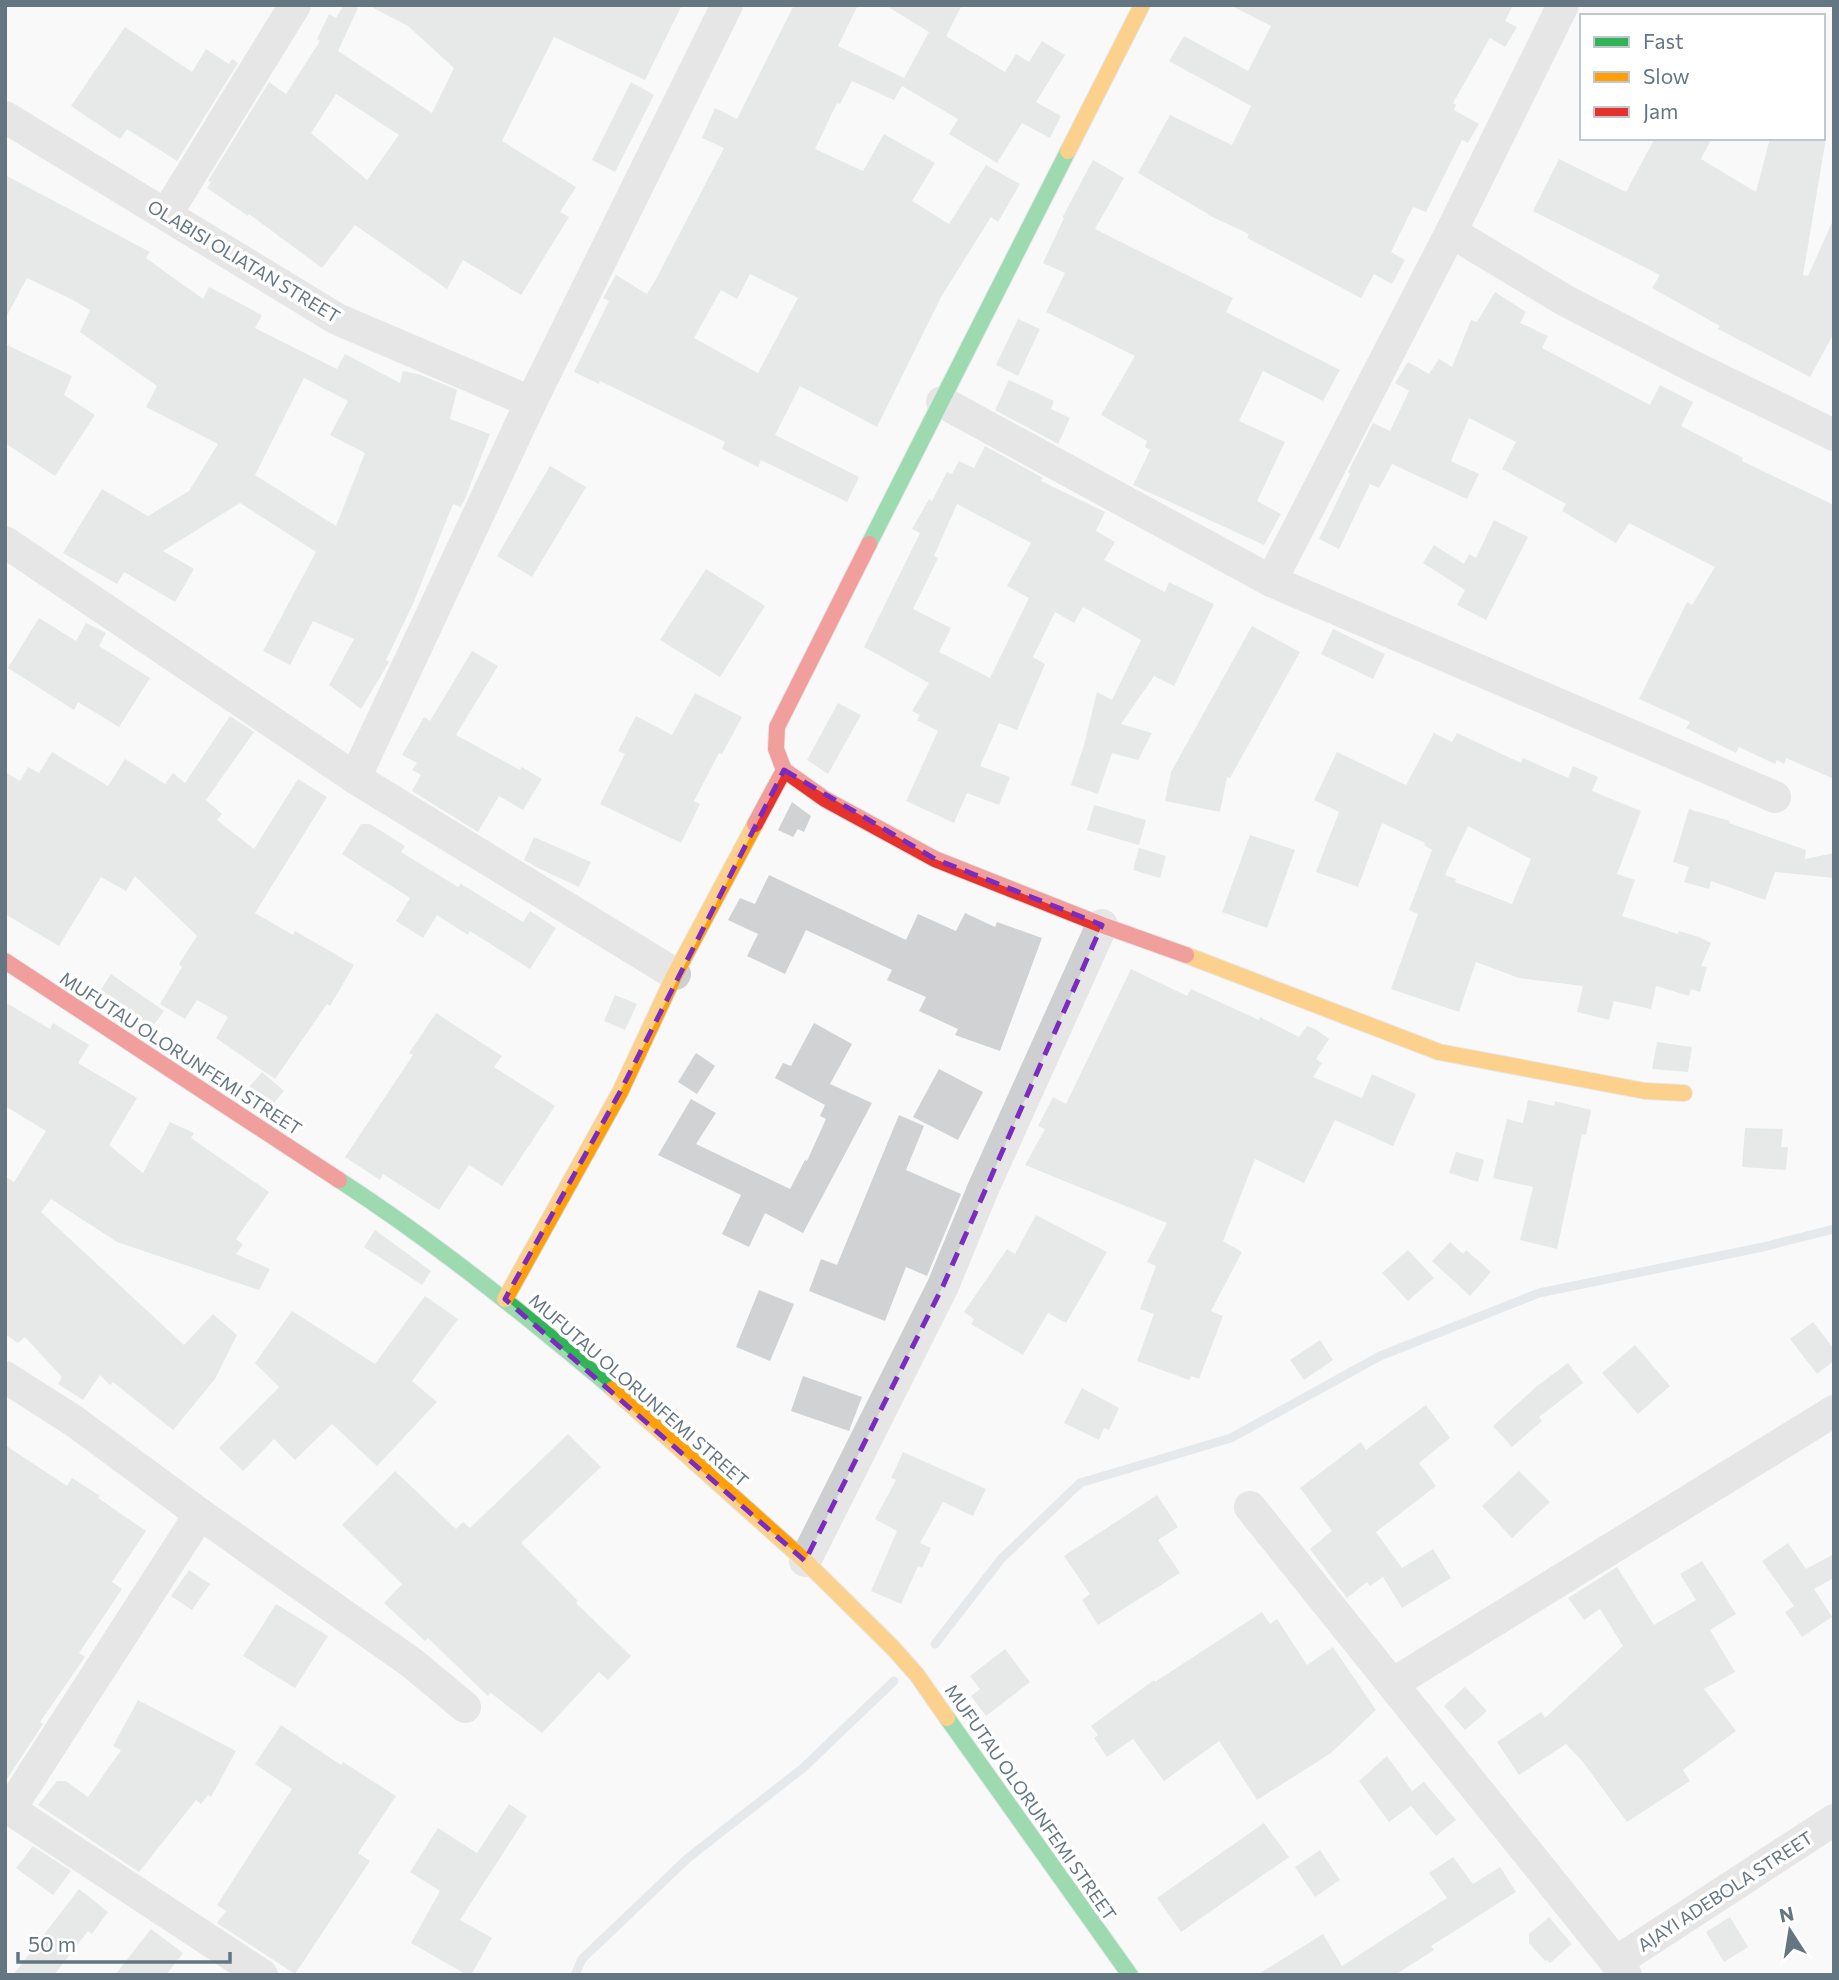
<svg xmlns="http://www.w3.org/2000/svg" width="1839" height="1980" font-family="Commissioner,sans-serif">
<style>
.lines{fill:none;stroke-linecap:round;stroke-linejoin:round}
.stream{stroke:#ced6d9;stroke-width:9}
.building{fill:#d0d2d3;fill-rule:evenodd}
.fast-casing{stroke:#d5d6d7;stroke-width:18}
.slow-casing{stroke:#d5d6d7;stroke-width:18}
.jam-casing{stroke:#d5d6d7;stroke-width:18}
.street{stroke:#cecfd0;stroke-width:32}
.fast{stroke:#30b455;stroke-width:16}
.slow{stroke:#ff9f0a;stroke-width:16}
.jam{stroke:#e5322d;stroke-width:16}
.marked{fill:none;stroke:#7b2cbf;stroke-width:5;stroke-dasharray:14 9;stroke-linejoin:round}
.labels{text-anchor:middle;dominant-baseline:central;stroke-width:7;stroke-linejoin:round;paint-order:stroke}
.street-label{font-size:18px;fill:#657683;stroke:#fff}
</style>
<rect width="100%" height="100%" fill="#f9f9f9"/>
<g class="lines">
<g class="stream">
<polyline points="935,1644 1001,1559 1080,1483 1231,1438 1380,1356 1539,1293 1763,1247 1834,1229"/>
<polyline points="575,1975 582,1959 688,1858 803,1768 894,1681"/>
</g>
</g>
<g class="building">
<path d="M344 5H352L358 8 338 51 432 113 454 68 408 26 368 5H682L645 80 554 37 502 141 576 187 560 212 569 217 521 295 463 260 447 289 355 225 322 268 249 214 248 216 207 188 211 182 208 181 269 82 286 94 320 41 317 39 329 14 336 18ZM336 94 399 135 367 180 311 133Z"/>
<path d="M794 5H858L838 46 904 78 929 32 885 5H962L946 36 1005 72 1016 54 1029 62 1042 41 1065 55 1036 102 1061 116 1050 138 1022 123 997 163 949 134 958 119 902 86 894 100 852 81 840 104 837 103 815 149 863 171 884 134 935 163 912 201 949 224 986 165 1020 184 998 222 991 217 941 297 877 427 800 386 775 435 859 477 847 502 761 460 758 467 722 449 725 442 600 381 599 384 574 372 609 301 603 298 616 275 647 294 655 281 724 148 702 138 715 108 737 119ZM750 274 798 298 758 373 694 338 721 290 737 299Z"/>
<polygon points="1230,5 1513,5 1505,21 1517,27 1505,47 1490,38 1453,103 1456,105 1454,110 1479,124 1468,143 1462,140 1426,212 1413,207 1391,252 1405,260 1392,284 1374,274 1361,298 1247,238 1249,234 1208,215 1208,214 1138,173 1170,115 1232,145 1251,106 1169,61 1184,36 1248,71 1271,26"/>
<polygon points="125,27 192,72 206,49 229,64 232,59 238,63 177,161 127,129 120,139 71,106"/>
<polygon points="631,82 654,95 615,172 592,160"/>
<polygon points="1655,138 1712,138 1701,159 1756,192 1770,138 1826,138 1803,275 1808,276 1834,218 1834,333 1810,377 1718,329 1720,326 1652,288 1660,275 1533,211 1559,159 1626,192"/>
<polygon points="1093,160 1124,178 1095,229 1233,298 1226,312 1340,370 1323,401 1263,371 1239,421 1285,442 1257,501 1281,514 1264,545 1133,485 1150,450 1145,447 1147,441 1101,415 1135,356 1046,312 1065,273 1043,263 1064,218 1062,218"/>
<path d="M5 175 150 252 146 258 203 299 209 287 262 315 255 328 337 369 345 354 400 383 403 371 421 375 457 390 450 419 490 434 465 499 461 507 453 504 413 604 386 660 389 662 361 709 329 685 354 639 313 621 290 665 263 651 316 552 240 503 163 551 194 569 175 602 124 572 117 584 63 553 102 489 148 516 189 491 218 444 146 407 157 386 80 332 90 310 73 300 27 278 5 319ZM304 378 348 401 330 435 365 453 336 526 255 475Z"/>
<polygon points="1495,292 1526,312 1520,323 1548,336 1542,348 1650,405 1660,385 1693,402 1681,426 1743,458 1742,461 1834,505 1834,779 1786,758 1784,764 1777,760 1775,764 1739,747 1736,753 1686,728 1690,722 1639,699 1687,602 1692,605 1715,567 1629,523 1616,543 1562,511 1566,504 1502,469 1516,442 1469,418 1451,461 1479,474 1467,499 1392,464 1379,488 1370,484 1339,549 1319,539 1350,474 1348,472 1373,423 1390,431 1409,391 1395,383 1408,362 1429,374 1439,359 1452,367 1471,320 1477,322"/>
<polygon points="1018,319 1040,329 1018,376 996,365"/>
<polygon points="5,344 72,376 64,395 95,415 55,476 5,443"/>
<polygon points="1009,380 1054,401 1051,409 1070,418 1058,444 995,410"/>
<path d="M985 446 1043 478 1041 481 1105 512 1096 531 1115 542 1104 560 1165 592 1169 582 1214 604 1174 686 1154 676 1121 724 1152 733 1138 760 1112 753 1098 794 1071 785 1084 745 1097 692 1112 700 1141 640 1083 607 1074 623 1055 612 1033 657 1045 664 1017 730 999 723 980 766 1010 777 999 805 967 793 954 823 906 801 938 731 917 720 920 715 912 711 929 683 864 647 920 533 912 529 929 499 932 501 947 472 952 474 959 461 974 468ZM957 504 1031 543 1007 586 1029 598 990 678 939 652 951 628 913 609 938 558 934 556Z"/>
<polygon points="550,466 586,487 532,577 497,556"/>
<polygon points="1494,520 1528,537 1486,620 1457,605 1465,590 1423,563 1434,545 1464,564 1469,554 1476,558"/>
<polygon points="706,569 765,606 720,677 660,640"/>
<polygon points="39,618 76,641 86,623 106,633 99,646 150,678 119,727 78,702 74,710 8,668"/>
<polygon points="1252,626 1300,652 1230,778 1227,777 1220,812 1165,801 1171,772"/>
<polygon points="1333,629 1385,654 1373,679 1321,654"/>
<polygon points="472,651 498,666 456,735 520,770 522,767 542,779 523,810 499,796 478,832 412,791 421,775 412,770 417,763 402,755 424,717 430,721"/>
<polygon points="695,693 742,717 722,754 719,753 694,801 700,804 681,843 600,804 625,754 618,751 636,716 672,735"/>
<polygon points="838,703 861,715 828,774 807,760"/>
<polygon points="230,716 254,732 206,800 222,814 217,820 254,849 298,779 327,797 255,913 293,935 295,931 354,965 330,1006 327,1004 275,1079 216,1038 228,1017 197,1000 185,1019 160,1004 182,967 179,964 197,936 135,876 126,891 101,877 59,946 5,914 5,772 20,781 28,767 39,773 52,752 108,786 125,759 165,784 173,773 185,783"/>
<path d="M1434 733 1452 742 1457 733 1521 763 1523 758 1568 778 1573 766 1598 777 1592 791 1641 811 1617 874 1635 880 1622 916 1678 934 1679 931 1699 937 1711 943 1701 966 1707 967 1700 992 1691 989 1689 996 1656 986 1651 1009 1614 1001 1609 1020 1577 1012 1583 986 1519 978 1476 962 1459 1012 1391 989 1418 914 1409 910 1432 850 1424 845 1425 843 1382 823 1358 887 1316 872 1339 812 1314 800 1337 752 1406 785ZM1468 826 1531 859 1512 904 1455 882 1456 879 1445 875Z"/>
<polygon points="792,802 811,816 804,832 798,829 793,837 778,830"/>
<polygon points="1094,805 1146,820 1139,845 1087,830"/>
<polygon points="1689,809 1730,821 1729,823 1806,850 1805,859 1834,853 1834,878 1775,872 1765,900 1711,881 1709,889 1684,882 1689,867 1673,862"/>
<polygon points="361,824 370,824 405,846 401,852 458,887 461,884 523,922 530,911 556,928 530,969 470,931 468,935 437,915 423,938 396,921 410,898 342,854"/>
<polygon points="1250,835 1295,850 1267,928 1222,912"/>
<polygon points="534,837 591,862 579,887 540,869 524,860"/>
<polygon points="1139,848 1166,856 1160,878 1133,870"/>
<polygon points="769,875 906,940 918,914 956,931 965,913 995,927 997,922 1042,938 1000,1051 955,1035 958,1029 919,1011 926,997 887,980 892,970 806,930 785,974 747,956 758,934 728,920 740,898 755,904"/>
<polygon points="1131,969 1187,996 1191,989 1259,1020 1260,1017 1299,1037 1307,1026 1315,1029 1329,1039 1316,1059 1322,1063 1313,1077 1362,1098 1372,1074 1416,1094 1393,1146 1335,1120 1304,1183 1255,1159 1223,1241 1242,1252 1211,1311 1223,1316 1199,1379 1191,1376 1189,1380 1137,1361 1154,1314 1140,1309 1156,1266 1147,1262 1167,1223 1025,1165 1045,1129 1038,1126 1053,1097 1066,1104"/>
<polygon points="111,974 164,1011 150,1030 98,994"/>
<polygon points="615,995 637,1004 625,1030 604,1021"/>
<polygon points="5,1002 50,1029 53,1023 89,1045 78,1063 137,1098 109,1145 143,1173 170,1122 194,1133 191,1138 269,1192 236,1239 243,1244 236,1254 270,1269 259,1290 117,1242 51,1199 41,1212 184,1345 213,1314 237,1335 215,1379 173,1430 113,1382 110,1385 100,1375 83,1400 58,1384 62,1377 25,1337 18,1343 5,1334 5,1176 14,1182 46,1131 5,1106"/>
<polygon points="436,1013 502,1056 494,1067 555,1106 502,1186 469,1165 439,1210 383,1174 380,1180 345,1157 413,1055 409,1053"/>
<polygon points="814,1023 852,1044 830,1084 872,1103 803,1233 765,1213 749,1247 722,1234 741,1195 658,1155 691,1099 716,1113 696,1144 790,1189 805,1160 807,1161 826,1119 820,1116 825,1105 775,1078 783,1063 791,1066"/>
<polygon points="1657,1042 1692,1047 1688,1072 1652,1069"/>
<polygon points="696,1053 715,1066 697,1094 678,1082"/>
<polygon points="939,1069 983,1092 958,1140 913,1117"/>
<polygon points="262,1072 284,1091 270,1108 245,1092"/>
<polygon points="1528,1100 1554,1106 1555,1101 1591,1110 1586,1135 1582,1134 1557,1249 1520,1240 1533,1187 1493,1178 1507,1119 1523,1123"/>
<polygon points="899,1115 924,1126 906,1170 961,1194 927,1276 906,1267 885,1321 809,1291 821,1259 837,1265"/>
<polygon points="1745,1128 1783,1129 1781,1147 1788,1147 1786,1170 1742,1167"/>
<polygon points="1456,1152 1484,1160 1478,1182 1449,1173"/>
<polygon points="1036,1215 1107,1252 1066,1323 1048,1313 1023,1355 971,1324 974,1319 964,1312 1007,1249 1015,1254"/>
<polygon points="375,1230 431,1271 422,1285 364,1247"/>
<polygon points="1450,1242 1463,1254 1466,1250 1491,1272 1470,1296 1432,1261"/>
<polygon points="1408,1250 1434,1278 1408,1301 1382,1273"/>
<polygon points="759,1290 794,1304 770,1361 736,1347"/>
<polygon points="425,1296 458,1319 412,1381 437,1402 377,1466 332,1424 295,1460 274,1439 243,1471 219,1448 279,1387 255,1363 292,1311 375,1364"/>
<polygon points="1813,1322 1834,1349 1834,1361 1817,1374 1790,1339"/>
<polygon points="1320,1340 1333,1360 1304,1380 1290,1360"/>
<polygon points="1635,1345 1670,1386 1638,1414 1602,1373"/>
<polygon points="1568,1363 1583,1383 1539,1417 1542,1421 1512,1447 1493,1426 1537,1386"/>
<polygon points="803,1376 862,1397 849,1431 791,1411"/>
<polygon points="1082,1388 1119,1408 1109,1430 1104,1428 1099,1440 1064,1423"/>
<polygon points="1426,1405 1450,1438 1419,1463 1436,1486 1376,1532 1402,1568 1433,1549 1451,1578 1402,1608 1383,1577 1370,1586 1367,1582 1347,1598 1310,1549 1332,1531 1300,1488 1361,1442 1366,1450"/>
<polygon points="568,1434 601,1467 521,1543 578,1601 576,1603 631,1656 608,1680 599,1672 542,1733 491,1693 488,1696 428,1638 425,1641 384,1603 402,1584 342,1525 395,1471 456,1529 463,1522 470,1528"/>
<polygon points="5,1445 67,1486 72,1478 100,1496 98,1498 146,1531 112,1582 122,1589 79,1653 85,1657 40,1722 43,1724 5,1782"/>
<polygon points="903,1452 986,1489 973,1516 943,1502 920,1543 931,1548 922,1568 918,1566 901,1604 871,1591 897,1531 875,1519 896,1480 891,1478"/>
<polygon points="1519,1471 1550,1502 1512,1538 1482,1506"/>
<polygon points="1157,1495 1178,1527 1158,1540 1180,1573 1098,1625 1082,1600 1090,1594 1064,1556"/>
<polygon points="1788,1543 1806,1569 1834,1554 1834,1578 1814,1589 1832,1617 1802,1637 1785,1612 1794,1606 1762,1561"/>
<polygon points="1702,1561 1736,1614 1710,1630 1735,1672 1704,1689 1736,1731 1683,1770 1690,1781 1627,1822 1583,1762 1566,1744 1519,1775 1497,1742 1541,1712 1545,1718 1623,1646 1600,1609 1584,1620 1568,1598 1617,1567 1654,1625 1696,1600 1680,1574"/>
<polygon points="189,1570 210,1584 192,1610 171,1596"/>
<polygon points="276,1604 328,1636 295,1688 243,1656"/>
<polygon points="1262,1612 1270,1624 1277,1619 1307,1665 1333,1647 1376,1710 1331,1753 1257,1800 1219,1741 1164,1781 1133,1739 1107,1757 1094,1738 1098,1735 1091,1726 1154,1680 1155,1682"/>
<polygon points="1005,1649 1030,1682 986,1716 971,1696 980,1689 970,1676"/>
<polygon points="1465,1687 1487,1711 1465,1730 1444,1706"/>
<polygon points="138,1700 236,1751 211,1797 208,1795 201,1804 196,1800 139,1872 38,1805 57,1781 66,1781 88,1797 121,1750 113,1746"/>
<polygon points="281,1725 341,1765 343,1762 396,1796 358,1853 370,1861 295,1974 217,1923 226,1911 217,1905 292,1789 255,1764"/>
<polygon points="1387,1756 1412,1791 1424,1782 1456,1820 1436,1836 1411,1806 1389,1822 1359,1781"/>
<polygon points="509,1804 527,1816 460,1920 492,1938 471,1975 467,1975 411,1943 440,1891 410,1872 438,1828 477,1853"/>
<polygon points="1264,1823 1289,1857 1181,1932 1157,1898"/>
<polygon points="33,1846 71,1871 53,1895 16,1868"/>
<polygon points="1320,1850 1340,1880 1315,1897 1295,1867"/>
<polygon points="1453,1857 1473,1884 1500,1867 1516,1892 1431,1946 1434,1950 1395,1975 1257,1975 1323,1934 1342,1966 1447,1898 1429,1873"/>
<polygon points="79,1889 108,1912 92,1934 88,1931 54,1975 13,1975"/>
<polygon points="1549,1917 1572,1944 1550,1963 1547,1960 1545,1961 1529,1943 1529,1934"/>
<polygon points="1730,1917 1748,1947 1724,1962 1706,1932"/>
<polygon points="151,1929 183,1953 166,1975 115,1975"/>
</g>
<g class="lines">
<g class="fast-casing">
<g id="fast">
<polyline points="869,544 1068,151"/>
<path d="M339 1180C436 1243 525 1315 613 1389"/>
<polyline points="947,1718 1130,1975"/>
</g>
</g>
<g class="slow-casing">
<g id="slow">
<polyline points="1068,151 1142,5"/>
<polyline points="1186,955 1439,1052 1645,1091 1684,1093"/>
<polyline points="505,1299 620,1092 675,974 755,824"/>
<polyline points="613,1389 805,1561 893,1648 917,1675 947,1718"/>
</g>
</g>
<g class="jam-casing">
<g id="jam">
<polyline points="784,770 825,799 935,859 1102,925 1186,955"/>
<polyline points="755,824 784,770 776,749 777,727 869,544"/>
<polyline points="5,961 339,1180"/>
</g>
</g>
<g class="street">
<polyline points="5,117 337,319 531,402"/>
<polyline points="167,213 295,5"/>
<polyline points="1451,232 1566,301 1690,365 1834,435"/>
<polyline points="942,402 1271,581 1775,797"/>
<polyline points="5,542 355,778 675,974"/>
<polyline points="1271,581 1451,232 1563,5"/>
<polyline points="355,778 531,402 727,5"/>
<polyline points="5,1377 74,1421 200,1514 412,1663 465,1707"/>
<polyline points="1250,1507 1626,1975"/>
<polyline points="805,1561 943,1286 983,1189 1102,925"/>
<polyline points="1392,1684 1834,1411"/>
<polyline points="5,1806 262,1975"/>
<polyline points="10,1809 200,1514"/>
<polyline points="1616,1962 1834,1820"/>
</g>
<use href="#fast" class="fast"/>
<use href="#slow" class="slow"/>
<use href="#jam" class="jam"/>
</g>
<path d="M0 0H1839V1980H0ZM784 770 935 859 1102 925 943 1286 805 1561 505 1299 620 1092Z" fill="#f9f9f9" fill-opacity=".55" fill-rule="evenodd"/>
<path class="marked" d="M784 770 935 859 1102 925 943 1286 805 1561 505 1299 620 1092Z"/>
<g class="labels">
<g class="street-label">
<text transform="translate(244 261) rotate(31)">OLABISI OLIATAN STREET</text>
<text transform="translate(181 1053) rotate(33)">MUFUTAU OLORUNFEMI STREET</text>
<text transform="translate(639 1390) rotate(41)">MUFUTAU OLORUNFEMI STREET</text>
<text transform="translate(1031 1802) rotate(55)">MUFUTAU OLORUNFEMI STREET</text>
<text transform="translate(1725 1891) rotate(-33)">AJAYI ADEBOLA STREET</text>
</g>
</g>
<rect width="1839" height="1980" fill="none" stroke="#657683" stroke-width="14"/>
<rect x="1580" y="14" width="245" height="126" fill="#ffffff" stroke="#c1c8cd" stroke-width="2"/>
<rect x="1594" y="37" width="35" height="10" fill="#30b455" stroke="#c1c8cd" stroke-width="2"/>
<text x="1643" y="49" font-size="21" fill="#657683">Fast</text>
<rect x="1594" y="72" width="35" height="10" fill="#ff9f0a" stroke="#c1c8cd" stroke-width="2"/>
<text x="1643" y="84" font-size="21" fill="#657683">Slow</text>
<rect x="1594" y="107" width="35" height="10" fill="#e5322d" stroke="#c1c8cd" stroke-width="2"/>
<text x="1643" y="119" font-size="21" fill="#657683">Jam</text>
<g transform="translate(1790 1931) rotate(348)" stroke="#ffffff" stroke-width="5" paint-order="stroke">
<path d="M0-5L12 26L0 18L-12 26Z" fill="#657683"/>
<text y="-10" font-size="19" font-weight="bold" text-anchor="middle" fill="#657683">N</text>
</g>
<path d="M18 1952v10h212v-10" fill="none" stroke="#657683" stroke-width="3.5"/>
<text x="28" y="1952" font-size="21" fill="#657683" stroke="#ffffff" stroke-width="5" paint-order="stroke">50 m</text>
</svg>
